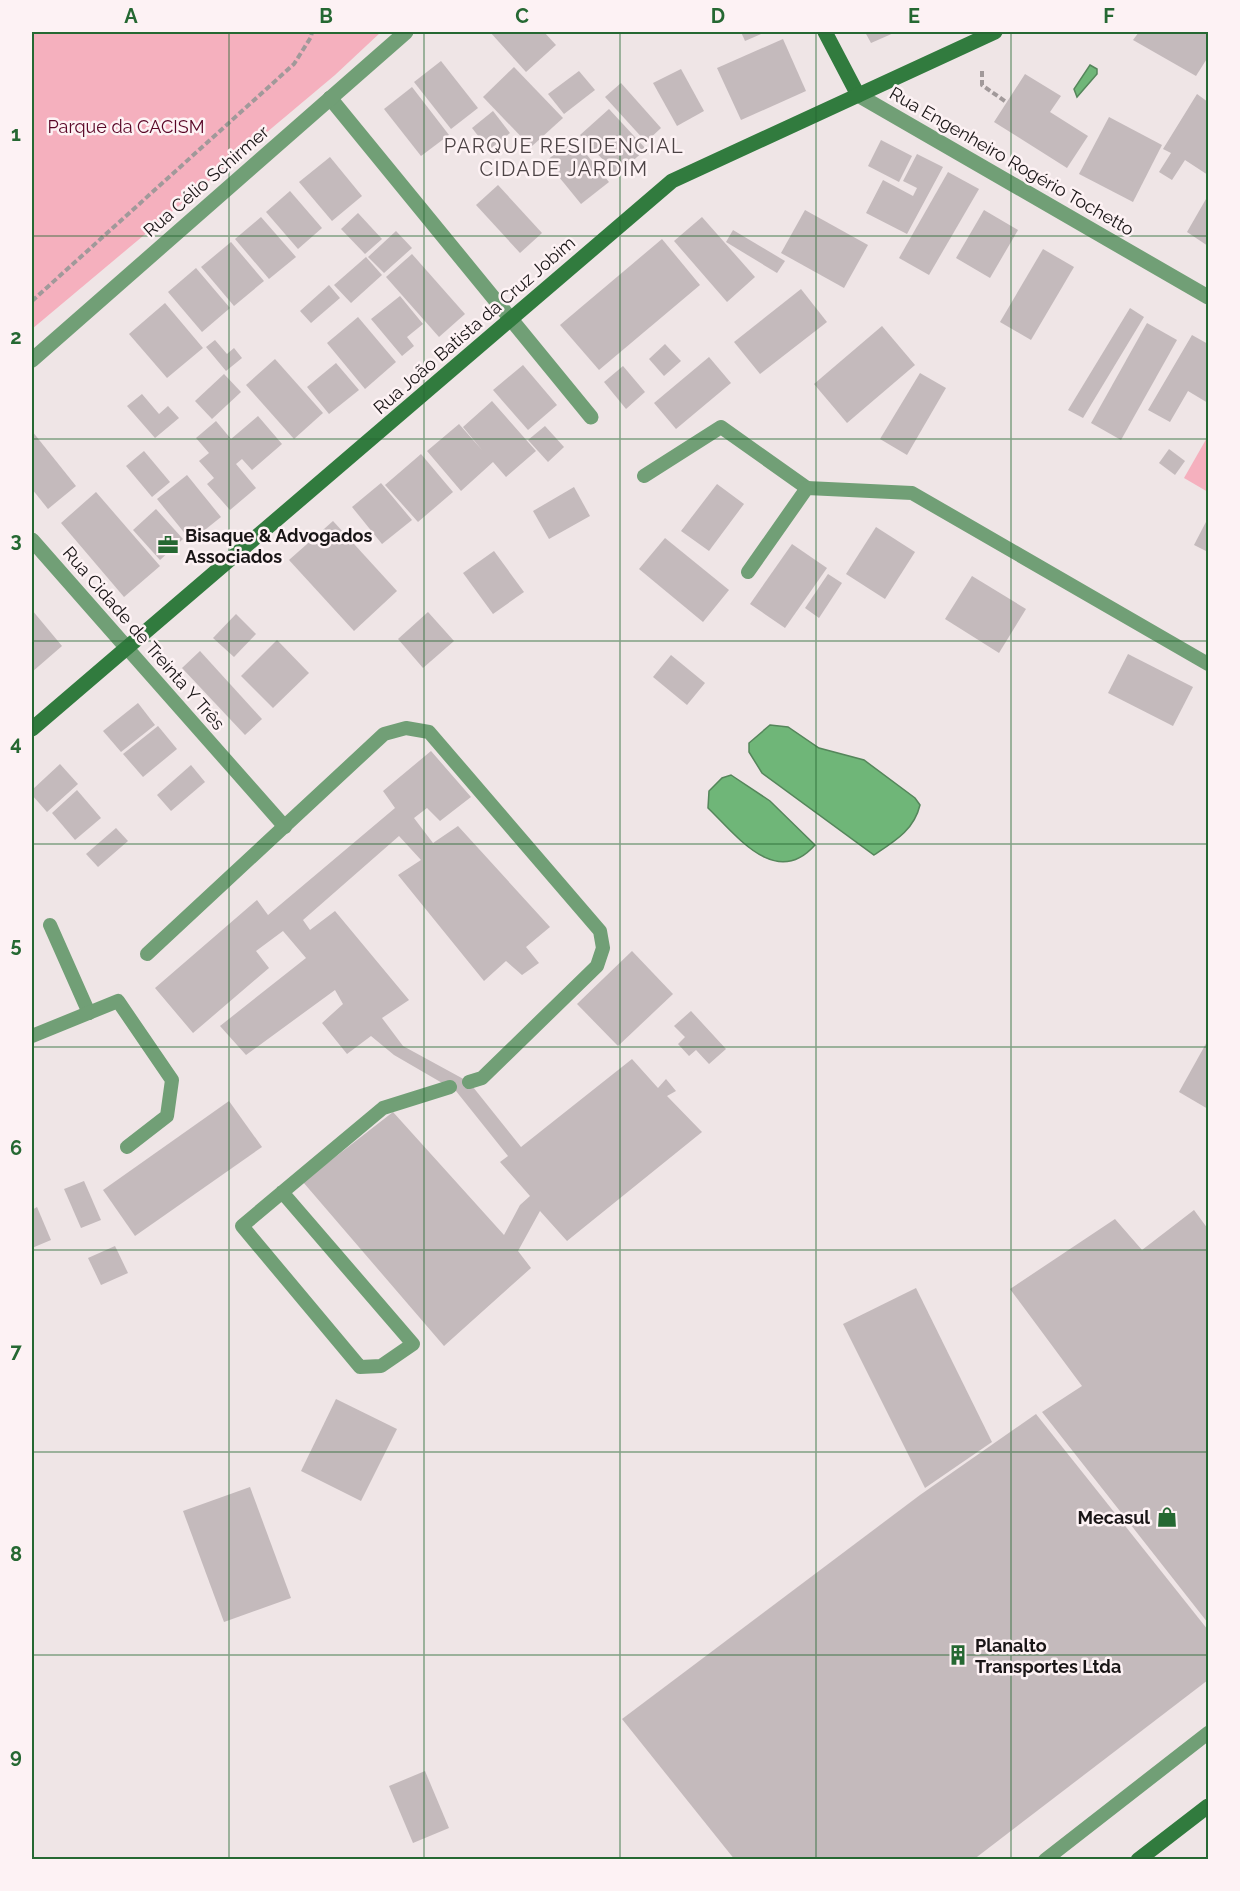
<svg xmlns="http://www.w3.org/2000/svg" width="1240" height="1891" font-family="Raleway,sans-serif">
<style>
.green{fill:#f5b0be}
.water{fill:#6fb678;stroke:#55865b;stroke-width:1.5}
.building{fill:#c4babc}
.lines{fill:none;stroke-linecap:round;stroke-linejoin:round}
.path{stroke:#a1999a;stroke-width:4;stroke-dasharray:6 3;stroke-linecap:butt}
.lane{stroke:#719f76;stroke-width:14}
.street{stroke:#719f76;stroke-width:15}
.secondary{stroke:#317b3e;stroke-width:15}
.grid{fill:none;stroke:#256832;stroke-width:1.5;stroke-opacity:0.55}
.labels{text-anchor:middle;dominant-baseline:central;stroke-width:5;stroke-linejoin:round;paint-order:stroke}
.park-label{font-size:18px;fill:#590526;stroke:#fdf2f4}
.street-label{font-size:18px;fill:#191516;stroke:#fdf2f4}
.poi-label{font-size:18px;font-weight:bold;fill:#191516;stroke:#fdf2f4;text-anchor:start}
.neighbourhood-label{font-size:20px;letter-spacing:1.5px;fill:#4c4345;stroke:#fdf2f4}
.neatline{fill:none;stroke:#256832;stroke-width:2}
.grid-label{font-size:20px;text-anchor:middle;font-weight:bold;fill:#256832}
</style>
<rect width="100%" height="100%" fill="#efe5e6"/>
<g class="green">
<polygon points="32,32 381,32 335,75 32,329"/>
<polygon points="1208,436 1208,492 1184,478"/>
</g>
<g class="water">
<polygon points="1090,65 1097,69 1097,74 1077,97 1074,89"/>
<path d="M770 725 788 727 819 748 864 760 915 798 920 805C914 830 895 841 874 855L762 773 749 752V743Z"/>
<path d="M731 775 770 801 815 845C776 889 737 836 708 808L709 791 722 778Z"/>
</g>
<g class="building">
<polygon points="490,32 544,32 556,45 526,72"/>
<polygon points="741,32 766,32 745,41"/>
<polygon points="865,32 896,32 871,43"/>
<polygon points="1139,32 1208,32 1208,57 1196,76 1133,40"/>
<polygon points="783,39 806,91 741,120 717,68"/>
<polygon points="441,61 478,108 451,129 414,82"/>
<polygon points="514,67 563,118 531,147 483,97"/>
<polygon points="681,69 704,111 677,126 653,83"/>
<polygon points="579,71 595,90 564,114 548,94"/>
<polygon points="1025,74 1061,96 1050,112 1088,136 1067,168 994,122"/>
<polygon points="621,83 661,128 646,142 605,97"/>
<polygon points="412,87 449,135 421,156 384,109"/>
<polygon points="1197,94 1208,102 1208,175 1185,160 1172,180 1159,172 1171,153 1163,149"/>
<polygon points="609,109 646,149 617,175 580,135"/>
<polygon points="493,111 510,133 489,150 472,128"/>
<polygon points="1109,117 1162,145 1133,202 1079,174"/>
<polygon points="574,139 609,182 581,204 546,161"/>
<polygon points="881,140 912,156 899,182 868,166"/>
<polygon points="917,154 943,167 907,234 866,213 883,180 913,196 917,188 903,181"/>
<polygon points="330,157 362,196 332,221 299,182"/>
<polygon points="948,172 979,189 929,275 899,258"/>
<polygon points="498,185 542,233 520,253 476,205"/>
<polygon points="290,191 322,228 298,249 266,212"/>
<polygon points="1206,199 1208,201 1208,246 1187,232"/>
<polygon points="805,210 868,245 844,288 781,253"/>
<polygon points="984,210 1018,230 990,278 956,258"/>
<polygon points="358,213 382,239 365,254 341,229"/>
<polygon points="261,217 296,257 269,279 235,239"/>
<polygon points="702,217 755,277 727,302 674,241"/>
<polygon points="733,230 785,261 777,273 726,242"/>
<polygon points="396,231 412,248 384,273 368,257"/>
<polygon points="662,239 700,285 599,370 560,325"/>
<polygon points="231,242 264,281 234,306 201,267"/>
<polygon points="1043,249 1074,267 1031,340 1000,322"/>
<polygon points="412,254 465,314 439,337 386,277"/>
<polygon points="366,257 382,275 351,303 334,285"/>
<polygon points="196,268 230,308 202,332 168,292"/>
<polygon points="329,285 340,298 311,323 300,311"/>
<polygon points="801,289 827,322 760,374 734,342"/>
<polygon points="400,296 423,324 407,337 414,346 402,356 371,319"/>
<polygon points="165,303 203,348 167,378 129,334"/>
<polygon points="1130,308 1144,317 1083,418 1068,410"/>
<polygon points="358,317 396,362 365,389 327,343"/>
<polygon points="1147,323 1177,340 1121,440 1091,423"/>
<polygon points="882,326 915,365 847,423 814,384"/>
<polygon points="1192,335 1208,344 1208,403 1188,391 1170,422 1148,410"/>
<polygon points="215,340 227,354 234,348 242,358 226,371 206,347"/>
<polygon points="665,344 681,361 664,376 649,359"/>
<polygon points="709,357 731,383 676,429 654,403"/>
<polygon points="275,359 323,413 294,439 246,385"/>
<polygon points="336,363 359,390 329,414 307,387"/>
<polygon points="523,365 557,405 528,430 493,390"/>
<polygon points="623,366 645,392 626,409 604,382"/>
<polygon points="920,373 946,388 907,455 880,439"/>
<polygon points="224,374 241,392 212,419 195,401"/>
<polygon points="142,394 159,414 168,406 179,418 155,438 127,406"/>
<polygon points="492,401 536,451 506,477 493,462 461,491 427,451 459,424 482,450 463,427"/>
<polygon points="258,416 282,444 252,470 242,459 236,464 256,488 230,510 207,484 214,478 199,461 209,453 196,438 216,421 231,439"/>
<polygon points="545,426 564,447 548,462 528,440"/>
<polygon points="32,431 76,486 48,509 32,489"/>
<polygon points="1169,449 1185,461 1175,475 1159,463"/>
<polygon points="144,451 170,482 152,497 126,466"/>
<polygon points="421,454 453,492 418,522 385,485"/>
<polygon points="187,475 221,517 191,541 157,499"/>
<polygon points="381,483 412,520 382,544 352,507"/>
<polygon points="717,484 744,504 709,551 681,531"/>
<polygon points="574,487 590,516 549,539 533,511"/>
<polygon points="96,492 160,566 124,597 61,523"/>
<polygon points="156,509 183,539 160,560 133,530"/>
<polygon points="1208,518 1208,552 1194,545"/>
<polygon points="333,521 397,591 354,631 289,560"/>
<polygon points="876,527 915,552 885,599 846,574"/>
<polygon points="665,538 729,590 703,622 639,569"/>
<polygon points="792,544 827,568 785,628 750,604"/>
<polygon points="494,551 524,592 493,614 463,573"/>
<polygon points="828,574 842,583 819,618 805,608"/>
<polygon points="972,576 1026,609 999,653 945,619"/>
<polygon points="32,610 62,646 32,672"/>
<polygon points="428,612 454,641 423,668 398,639"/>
<polygon points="236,614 256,634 234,657 213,638"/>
<polygon points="277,640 309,673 273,708 241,676"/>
<polygon points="200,651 262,719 245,735 182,668"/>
<polygon points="1128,654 1193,687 1173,726 1108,693"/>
<polygon points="671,655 705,683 687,705 653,677"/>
<polygon points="138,703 155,725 121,752 103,731"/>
<polygon points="158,726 177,749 143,777 123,754"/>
<polygon points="431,751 471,797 440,821 427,808 414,818 433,843 458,826 550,927 526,947 539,963 522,975 506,961 484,981 398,875 421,860 399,836 303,920 310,930 335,911 409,1000 382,1018 403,1046 469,1082 521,1147 632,1059 658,1088 666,1079 676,1091 667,1096 702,1132 567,1241 540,1211 518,1251 531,1268 444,1346 303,1182 393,1112 504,1235 520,1205 530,1196 500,1162 508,1156 456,1091 394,1055 371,1036 347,1054 322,1023 343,1004 335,990 246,1055 220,1026 306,958 283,931 256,951 269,968 193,1033 155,988 257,900 268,915 395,808 383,791"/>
<polygon points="60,764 78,784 47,812 32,795 32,790"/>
<polygon points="191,765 205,782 171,811 157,795"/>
<polygon points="77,790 101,818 75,840 52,813"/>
<polygon points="116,828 128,841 98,867 86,854"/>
<polygon points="632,951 673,994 618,1046 577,1004"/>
<polygon points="691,1011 726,1049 709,1064 696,1050 689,1056 678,1044 685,1037 674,1026"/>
<polygon points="1208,1040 1208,1109 1179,1092"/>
<polygon points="229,1101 262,1147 135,1236 103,1190"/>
<polygon points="84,1181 101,1220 81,1228 64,1189"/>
<polygon points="37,1207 51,1240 32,1248 32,1210"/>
<polygon points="1194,1210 1208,1229 1208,1623 1042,1412 1082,1386 1010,1289 1115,1219 1142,1250"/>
<polygon points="115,1246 128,1273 101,1285 88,1258"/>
<polygon points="916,1288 992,1442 925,1488 843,1324"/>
<polygon points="336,1399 397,1429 361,1501 301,1471"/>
<polygon points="1036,1414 1208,1630 1208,1680 973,1860 735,1860 622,1719 920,1495"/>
<polygon points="250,1487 291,1598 224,1622 183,1511"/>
<polygon points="425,1771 449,1828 413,1843 389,1786"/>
</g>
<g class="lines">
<g class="path">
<polyline points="982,71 982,85 1006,102"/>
<polyline points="32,301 294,64 311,37 312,32"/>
</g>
<g class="lane">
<polyline points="644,476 721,427 807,488"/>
<polyline points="748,572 807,488 912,493 1208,664"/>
<polyline points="127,648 285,827"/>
<polyline points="50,925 89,1013"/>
<polyline points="147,954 384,734 406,728 429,732 600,931 603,948 597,966 482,1078 469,1082"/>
<polyline points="32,1036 118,1001 172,1080 167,1116 127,1147"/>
<polyline points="282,1192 413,1344 381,1366 360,1367 242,1226 383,1108 450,1087"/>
<polyline points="1045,1860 1208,1733"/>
</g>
<g class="street">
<polyline points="858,95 1208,297"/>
<polyline points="330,98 591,417"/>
<polyline points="32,360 406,32"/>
<polyline points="32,540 127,648"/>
</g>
<g class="secondary">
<polyline points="825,32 858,95"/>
<polyline points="32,729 672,181 995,32"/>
<polyline points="1138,1860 1208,1806"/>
</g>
</g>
<path class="grid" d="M229 32V1860M424 32V1860M620 32V1860M816 32V1860M1011 32V1860M32 236H1208M32 439H1208M32 641H1208M32 844H1208M32 1047H1208M32 1250H1208M32 1452H1208M32 1655H1208"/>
<defs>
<g id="office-bare" transform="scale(1.62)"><path d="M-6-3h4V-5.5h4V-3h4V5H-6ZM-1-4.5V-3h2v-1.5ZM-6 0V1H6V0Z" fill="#256832" stroke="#fdf2f4" stroke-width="2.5" paint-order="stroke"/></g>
<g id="shop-bare" transform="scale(1.62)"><path d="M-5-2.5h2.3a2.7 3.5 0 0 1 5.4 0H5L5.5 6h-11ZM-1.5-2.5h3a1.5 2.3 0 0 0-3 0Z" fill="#256832" stroke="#fdf2f4" stroke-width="2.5" paint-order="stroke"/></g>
<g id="building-bare" transform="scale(1.62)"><path d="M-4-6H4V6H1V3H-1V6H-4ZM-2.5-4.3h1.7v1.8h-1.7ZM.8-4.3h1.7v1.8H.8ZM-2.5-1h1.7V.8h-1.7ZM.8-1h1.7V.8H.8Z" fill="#256832" stroke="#fdf2f4" stroke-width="2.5" paint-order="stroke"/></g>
</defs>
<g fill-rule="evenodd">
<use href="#office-bare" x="168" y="545"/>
<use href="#shop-bare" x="1167" y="1517"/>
<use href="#building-bare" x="958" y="1655"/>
</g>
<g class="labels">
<g class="park-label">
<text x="126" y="126">Parque da CACISM</text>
</g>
<g class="street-label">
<text transform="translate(1012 161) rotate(30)">Rua Engenheiro Rogério Tochetto</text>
<text transform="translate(206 181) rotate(-41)">Rua Célio Schirmer</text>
<text transform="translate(474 325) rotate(-41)">Rua João Batista da Cruz Jobim</text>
<text transform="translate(144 638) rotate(49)">Rua Cidade de Treinta Y Três</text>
</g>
<g class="poi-label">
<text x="185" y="535">Bisaque &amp; Advogados<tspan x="185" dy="21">Associados</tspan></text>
<text x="1150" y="1517" text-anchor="end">Mecasul</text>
<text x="975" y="1645">Planalto<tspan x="975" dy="21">Transportes Ltda</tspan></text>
</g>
<g class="neighbourhood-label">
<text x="564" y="146">PARQUE RESIDENCIAL<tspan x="564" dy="23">CIDADE JARDIM</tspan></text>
</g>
</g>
<rect width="1240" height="1891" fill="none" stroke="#fdf2f4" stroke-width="66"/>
<rect x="33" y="33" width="1174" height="1825" class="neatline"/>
<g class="grid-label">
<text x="131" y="23">A</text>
<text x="326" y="23">B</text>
<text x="522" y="23">C</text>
<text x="718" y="23">D</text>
<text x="914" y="23">E</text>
<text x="1109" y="23">F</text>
<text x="16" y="141">1</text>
<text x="16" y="344">2</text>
<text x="16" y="547">3</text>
<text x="16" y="750">4</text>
<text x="16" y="952">5</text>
<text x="16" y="1155">6</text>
<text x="16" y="1358">7</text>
<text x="16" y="1561">8</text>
<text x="16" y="1763">9</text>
</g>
</svg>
